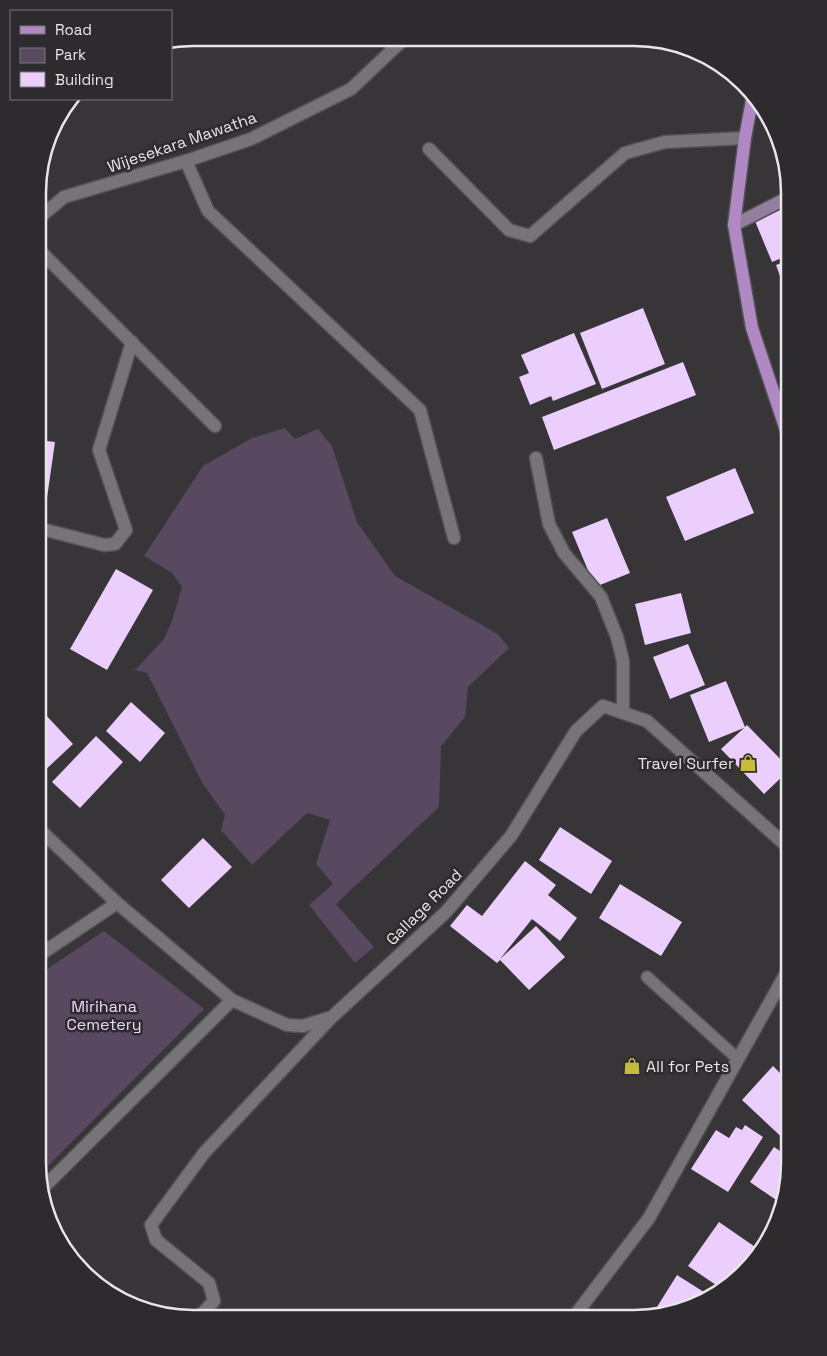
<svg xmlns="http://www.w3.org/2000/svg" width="827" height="1356" font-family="'Space Grotesk',sans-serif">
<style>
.green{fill:#584860}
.building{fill:#eccefd}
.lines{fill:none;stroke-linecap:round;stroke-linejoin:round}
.service-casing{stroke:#525154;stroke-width:14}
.minor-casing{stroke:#525154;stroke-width:15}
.secondary-casing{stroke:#525154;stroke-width:15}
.primary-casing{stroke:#525154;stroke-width:15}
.service{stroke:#777478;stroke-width:11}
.minor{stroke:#777478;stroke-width:12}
.secondary{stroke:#947e9e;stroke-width:12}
.primary{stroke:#b088c3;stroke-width:12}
.labels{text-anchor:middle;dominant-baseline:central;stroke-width:5;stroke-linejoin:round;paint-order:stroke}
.street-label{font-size:16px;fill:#e7e6e8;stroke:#2d2b2e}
.poi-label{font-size:16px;fill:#e7e6e8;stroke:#2d2b2e;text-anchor:end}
.park-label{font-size:16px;fill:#efd5fd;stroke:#2d2b2e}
.rim{fill:none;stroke:#e7e6e8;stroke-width:2.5}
</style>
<rect width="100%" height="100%" fill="#373538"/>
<g class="green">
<polygon points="285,428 295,439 318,429 332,446 357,522 395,576 498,634 509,648 468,687 465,717 441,746 439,807 336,904 374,947 355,963 309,905 333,884 316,864 330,820 307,813 252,865 221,830 225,815 203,784 147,673 129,668 136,669 164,639 172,621 182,587 172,573 144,556 203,466 252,438"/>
<polygon points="104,931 204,1009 40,1174 38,1163 38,975"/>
</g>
<g class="building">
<polygon points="789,206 789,255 772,262 755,221"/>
<polygon points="789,260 789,301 776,265"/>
<polygon points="643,308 665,364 602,389 580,333"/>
<polygon points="574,333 596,384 553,401 551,396 530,405 519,377 529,373 521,355"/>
<polygon points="683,362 696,395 554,450 542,417"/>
<polygon points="38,440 55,442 45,512 38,511"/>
<polygon points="735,468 754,513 685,541 666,497"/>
<polygon points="607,518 630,573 595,587 572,532"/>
<polygon points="116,569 153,590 107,670 70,649"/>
<polygon points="681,593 691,633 645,645 635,604"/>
<polygon points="688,644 705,685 670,699 653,657"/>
<polygon points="726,681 745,727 747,725 789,768 789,770 764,794 721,749 744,728 709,742 690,695"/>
<polygon points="131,702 165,733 140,762 106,731"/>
<polygon points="43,712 73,744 41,774 38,771 38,716"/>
<polygon points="96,736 123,762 80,808 52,782"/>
<polygon points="560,827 612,861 591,894 539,860"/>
<polygon points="203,838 232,867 189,908 161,880"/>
<polygon points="525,861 556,885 548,895 577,918 560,941 532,919 500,959 536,926 565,957 529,990 500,960 497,963 450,926 467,905 482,916"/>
<polygon points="620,884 682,922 661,956 599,918"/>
<polygon points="773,1066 789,1082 789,1144 742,1100"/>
<polygon points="745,1125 763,1137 728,1192 691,1169 716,1130 729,1138 736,1127 742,1130"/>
<polygon points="774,1147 789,1157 789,1173 782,1204 750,1182"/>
<polygon points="719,1222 761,1251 758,1257 719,1287 688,1266"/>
<polygon points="677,1275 707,1294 705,1298 693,1307 652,1315"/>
</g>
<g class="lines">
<g class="service-casing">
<polyline id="service" points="647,977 738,1059"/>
</g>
<g class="minor-casing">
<g id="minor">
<polyline points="429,149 509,230 530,236 625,153 665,142 745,138"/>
<polyline points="186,161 208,211 420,410 454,538"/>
<polyline points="39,218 64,197 186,161 251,139 351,89 405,38"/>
<polyline points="39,250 215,426"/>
<polyline points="536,458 549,524 564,553 601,597 617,637 623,661 623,713"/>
<polyline points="38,528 104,545 115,544 126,530 99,450 132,342"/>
<polyline points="38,828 117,903 232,1000 287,1025 303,1026 332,1017 446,912 511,836 576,731 603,706 647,721 789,848"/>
<polyline points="38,956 117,903"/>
<polyline points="43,1188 232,1000"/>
<polyline points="199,1317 214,1301 209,1283 156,1240 151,1225 204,1153 330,1019"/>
<polyline points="573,1318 649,1218 789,968"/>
</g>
</g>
<g class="secondary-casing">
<polyline id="secondary" points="734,225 789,197"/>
</g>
<g class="primary-casing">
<polyline id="primary" points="752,100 745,138 734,225 752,328 789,439"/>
</g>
<use href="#service" class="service"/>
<use href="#minor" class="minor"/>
<use href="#secondary" class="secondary"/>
<use href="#primary" class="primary"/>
</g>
<defs>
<g id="shop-bare" transform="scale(1.35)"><path d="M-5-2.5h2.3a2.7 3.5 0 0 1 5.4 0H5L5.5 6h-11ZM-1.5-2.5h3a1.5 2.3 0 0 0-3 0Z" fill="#c7bb3c" stroke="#2d2b2e" stroke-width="2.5" paint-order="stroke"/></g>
</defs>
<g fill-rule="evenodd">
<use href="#shop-bare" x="748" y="763"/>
<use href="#shop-bare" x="632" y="1066"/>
</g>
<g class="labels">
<g class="street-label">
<text transform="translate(182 142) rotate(-19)">Wijesekara Mawatha</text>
<text transform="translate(424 907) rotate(-45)">Gallage Road</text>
</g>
<g class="poi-label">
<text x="734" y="763">Travel Surfer</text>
<text x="646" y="1066" text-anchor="start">All for Pets</text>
</g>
<g class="park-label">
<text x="104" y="1006">Mirihana<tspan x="104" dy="18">Cemetery</tspan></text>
</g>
</g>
<path d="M0 0H827V1356H0ZM193 46H634A147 147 0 0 1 781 193V1163A147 147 0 0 1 634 1310H193A147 147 0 0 1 46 1163V193A147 147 0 0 1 193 46Z" fill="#2d2b2e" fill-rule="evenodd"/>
<path class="rim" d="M193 46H634A147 147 0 0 1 781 193V1163A147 147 0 0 1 634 1310H193A147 147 0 0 1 46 1163V193A147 147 0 0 1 193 46Z"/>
<rect x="10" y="10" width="162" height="90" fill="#2d2b2e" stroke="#777678"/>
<rect x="20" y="26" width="25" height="8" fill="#b088c3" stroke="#777678"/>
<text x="55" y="35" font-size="15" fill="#e7e6e8">Road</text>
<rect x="20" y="48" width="25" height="15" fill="#584860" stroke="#777678"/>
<text x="55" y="60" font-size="15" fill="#e7e6e8">Park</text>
<rect x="20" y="72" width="25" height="15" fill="#eccefd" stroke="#777678"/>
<text x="55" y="85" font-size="15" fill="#e7e6e8">Building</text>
</svg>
